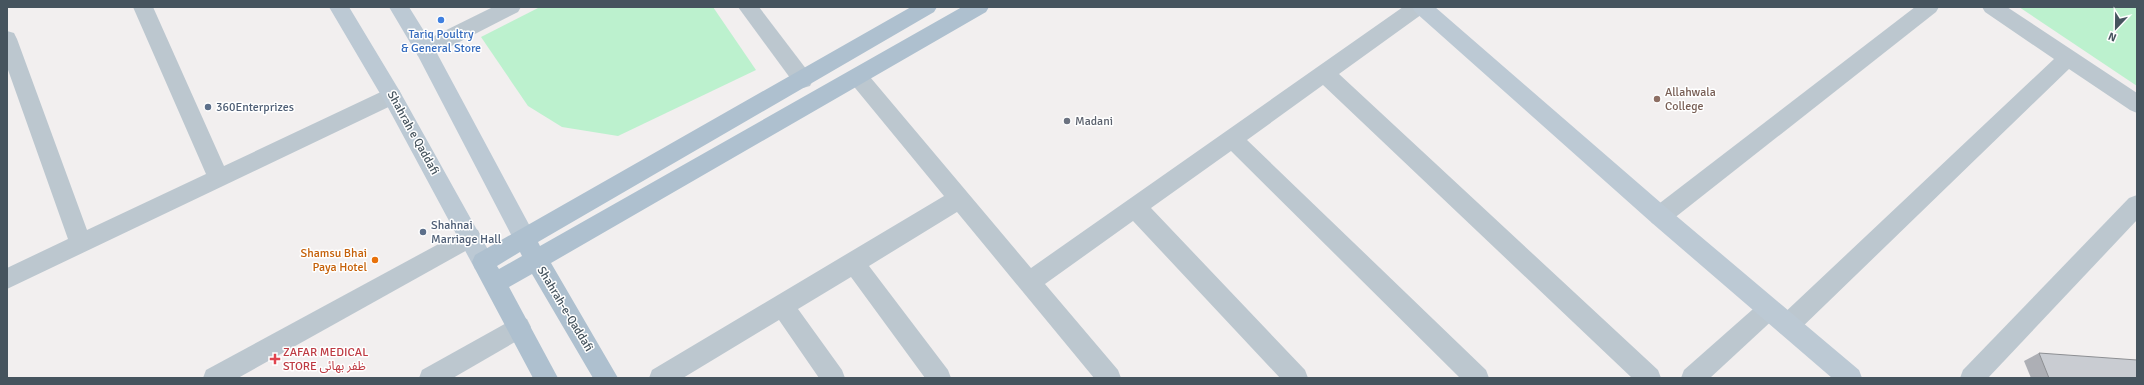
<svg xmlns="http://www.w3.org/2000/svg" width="2144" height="385" font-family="Signika,'Noto Sans Arabic',sans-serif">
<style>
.green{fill:#bcf1ce}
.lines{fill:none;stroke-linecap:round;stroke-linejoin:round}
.street{fill:#bcc7cf;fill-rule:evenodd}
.secondary{fill:#bcc9d4;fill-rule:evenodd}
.primary{fill:#aec0cf;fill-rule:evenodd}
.wall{fill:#adafb5}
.building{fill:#c9ccd2;stroke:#8d8f93}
.shop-dot{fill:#3f7fe0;stroke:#fff;stroke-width:1.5}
.education-dot{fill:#8d6e63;stroke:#fff;stroke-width:1.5}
.service-dot{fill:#5c6f8a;stroke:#fff;stroke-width:1.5}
.worship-dot{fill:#6b7280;stroke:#fff;stroke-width:1.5}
.food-dot{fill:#e8710a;stroke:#fff;stroke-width:1.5}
.health-dot{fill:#e0444e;stroke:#fff;stroke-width:1.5}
.labels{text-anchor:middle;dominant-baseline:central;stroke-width:3;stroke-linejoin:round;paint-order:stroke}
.shop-label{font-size:12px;fill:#366cbe;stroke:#fff}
.education-label{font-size:12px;fill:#785e54;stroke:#fff;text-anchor:start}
.service-label{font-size:12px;fill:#4e5e75;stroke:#fff;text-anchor:start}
.worship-label{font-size:12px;fill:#5b616d;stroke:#fff;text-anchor:start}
.street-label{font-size:12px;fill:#46545e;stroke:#fff}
.food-label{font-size:12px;fill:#c56008;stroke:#fff;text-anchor:end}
.health-label{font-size:12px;fill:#be3a42;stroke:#fff;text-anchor:start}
</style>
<rect width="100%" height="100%" fill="#f2efef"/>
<g class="green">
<polygon points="540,7 713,7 756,70 618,136 562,127 528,106 481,37"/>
<polygon points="2019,7 2137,7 2137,86"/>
</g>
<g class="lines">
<g class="street">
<polygon points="133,7 153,7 224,166 385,90 392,87 399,90 402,96 399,102 7,289 7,268 68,239 7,67 7,31 14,33 17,39 87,230 206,174"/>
<polygon points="493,7 521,7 518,12 432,56 425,58 418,56 415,50 418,44"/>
<polygon points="738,7 759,7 810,74 813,80 810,86 803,88 796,86"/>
<polygon points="1403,7 1428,7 1425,12 1339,74 1658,370 1661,378 1632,378 1323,85 1247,140 1486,370 1489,378 1460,378 1231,151 1151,208 1305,370 1308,378 1280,378 1133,221 1045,284 1118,370 1121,378 1094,378 957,212 869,266 948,370 951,378 925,378 851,277 798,309 842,370 845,378 819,378 779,320 683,378 649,378 652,370 944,196 851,83 848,77 851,71 858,69 865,71 1031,268"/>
<polygon points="1915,7 1939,7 1936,12 1668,223 1660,226 1652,223 1649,216 1652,209"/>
<polygon points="1982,7 2007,7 2137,93 2137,113 2130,110 2069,69 1796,333 1788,336 1780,333 1776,325 1780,317 2054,59 1985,12"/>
<polygon points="2137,195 2137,220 1988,378 1960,378 1963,370 2129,198"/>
<polygon points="470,227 478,230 481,237 478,244 238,378 203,378 206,370"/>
<polygon points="1769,298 1777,302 1781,309 1777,316 1710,378 1681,378 1684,370 1761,302"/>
<polygon points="519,316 527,319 531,327 527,335 453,378 419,378 422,370"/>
</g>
<g class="secondary">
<polygon points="329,7 349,7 399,90 491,255 494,262 491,269 483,272 475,269 385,102"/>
<polygon points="389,7 409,7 432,44 533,232 536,239 533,246 525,249 517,246 418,56"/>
<polygon points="1412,7 1435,7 1668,209 1859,370 1862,378 1832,378 1652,223 1415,12"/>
</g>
<path class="primary" d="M911 7H937L934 12 538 242 540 246 962 7H989L986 12 551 263 618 378H593L532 274 509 287 558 378H533L475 269 472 262 475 255ZM520 252 522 256 499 269 497 266Z"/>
</g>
<polygon class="wall" points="2039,353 2137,378 2031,378 2024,361"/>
<polygon class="building" points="2039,353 2137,360 2137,378 2049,378"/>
<circle class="shop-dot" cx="441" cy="20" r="4"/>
<circle class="education-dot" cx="1657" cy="99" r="4"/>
<g class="service-dot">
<circle cx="208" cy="107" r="4"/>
<circle cx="423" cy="232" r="4"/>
</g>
<circle class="worship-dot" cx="1067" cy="121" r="4"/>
<circle class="food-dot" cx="375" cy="260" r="4"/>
<path class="health-dot" d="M273 353h4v4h4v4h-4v4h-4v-4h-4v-4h4z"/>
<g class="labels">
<g class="shop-label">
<text x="441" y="34">Tariq Poultry<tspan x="441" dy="14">&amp; General Store</tspan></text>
</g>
<g class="education-label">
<text x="1665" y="92">Allahwala<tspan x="1665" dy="14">College</tspan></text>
</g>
<g class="service-label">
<text x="216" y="107">360Enterprizes</text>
<text x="431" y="225">Shahnai<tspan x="431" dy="14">Marriage Hall</tspan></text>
</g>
<g class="worship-label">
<text x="1075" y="121">Madani</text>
</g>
<g class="street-label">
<text transform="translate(413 133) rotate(61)">Shahrah e Qaddafi</text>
<text transform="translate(565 309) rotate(59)">Shahrah-e-Qaddafi</text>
</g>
<g class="food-label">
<text x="367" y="253">Shamsu Bhai<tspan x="367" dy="14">Paya Hotel</tspan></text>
</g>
<g class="health-label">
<text x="283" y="352">ZAFAR MEDICAL<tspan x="283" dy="14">STORE ظفر بھائی</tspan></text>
</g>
</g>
<rect width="2144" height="385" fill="none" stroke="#46545e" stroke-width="16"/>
<g transform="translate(2116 28) rotate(202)" stroke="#ffffff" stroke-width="3" paint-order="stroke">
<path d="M0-3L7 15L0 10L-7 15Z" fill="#46545e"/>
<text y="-6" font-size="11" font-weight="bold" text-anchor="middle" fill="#46545e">N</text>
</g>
</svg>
